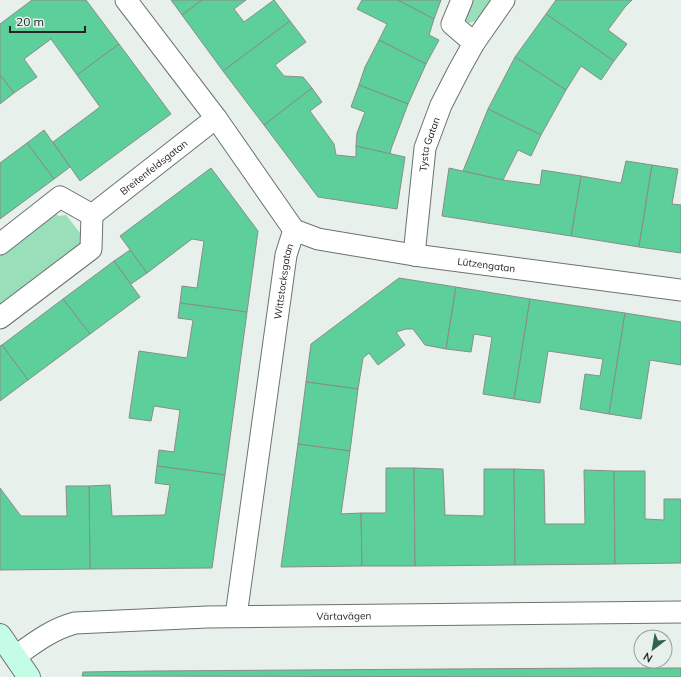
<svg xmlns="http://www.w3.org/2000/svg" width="681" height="677" font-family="Mulish,sans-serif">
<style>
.green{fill:#98dfba}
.building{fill:#5dcf9a;stroke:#878e8a}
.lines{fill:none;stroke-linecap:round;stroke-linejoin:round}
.minor-casing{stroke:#6c736f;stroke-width:23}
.secondary-casing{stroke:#6c736f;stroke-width:24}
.minor{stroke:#fff;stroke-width:21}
.secondary{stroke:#c5fce6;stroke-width:22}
.labels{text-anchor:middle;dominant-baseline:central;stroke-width:4;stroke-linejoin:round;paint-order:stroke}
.street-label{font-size:10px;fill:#232624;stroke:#e8f0ec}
</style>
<rect width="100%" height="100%" fill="#e8f0ec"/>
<g class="green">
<polygon points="470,0 494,0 479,20 469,23 462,17"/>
<polygon points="52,212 59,216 66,215 84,238 80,245 0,312 0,251"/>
</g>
<g class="building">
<polygon points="32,0 86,0 119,44 77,75 51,39 24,59 37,77 14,93 0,75 0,24"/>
<polygon points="171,0 202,0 182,15"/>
<polygon points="202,0 246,0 234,9 244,22 274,0 290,21 223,71 182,15"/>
<polygon points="362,0 398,0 434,19 429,35 439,40 426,64 379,40 387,24 357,9"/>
<polygon points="398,0 441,0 434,19"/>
<polygon points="556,0 632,0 625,7 608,30 627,44 614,61 546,14"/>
<polygon points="546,14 614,61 601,80 581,66 566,90 515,57"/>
<polygon points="290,21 306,42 275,65 284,76 303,77 312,88 264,125 223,71"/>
<polygon points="379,40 426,64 408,104 359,85 365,67"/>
<polygon points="119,44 171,114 80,181 53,142 100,107 77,75"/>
<polygon points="515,57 566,90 541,135 488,109"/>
<polygon points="0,75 14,93 0,104"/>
<polygon points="359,85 408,104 391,149 390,155 356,146 357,133 365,112 351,107"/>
<polygon points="312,88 322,102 310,111 334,144 336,155 356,157 356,146 405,157 397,209 318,197 264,125"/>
<polygon points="488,109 541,135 531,156 518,150 503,180 463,171"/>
<polygon points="44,130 70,167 54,179 27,143"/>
<polygon points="27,143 54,179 0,219 0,163"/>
<polygon points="626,161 652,165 639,247 571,236 581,176 621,183"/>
<polygon points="652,165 678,169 672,204 681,205 681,253 639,247"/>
<polygon points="211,168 258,231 247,312 180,303 182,286 197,288 204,241 192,239 147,273 120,236"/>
<polygon points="449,168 503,180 540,185 542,170 581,176 571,236 442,216"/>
<polygon points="130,250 147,273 131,284 114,261"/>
<polygon points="114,261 140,297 90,334 63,299"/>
<polygon points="399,278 456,287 446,349 425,345 413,329 406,329 396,332 405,345 378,365 369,353 363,358 358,389 306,382 311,344"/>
<polygon points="456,287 530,299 514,399 483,394 492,337 474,334 471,352 446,349"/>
<polygon points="63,299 90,334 28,380 2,345"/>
<polygon points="530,299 625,313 609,414 580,409 585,374 600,376 603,359 548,351 540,403 514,399"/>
<polygon points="180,303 247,312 225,475 157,466 159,450 174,452 180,410 154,406 151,421 129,418 139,351 187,358 193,320 178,318"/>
<polygon points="625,313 681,322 681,365 650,360 641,419 609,414"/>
<polygon points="2,345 28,380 0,401 0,346"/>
<polygon points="306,382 358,389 350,451 298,444"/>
<polygon points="298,444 350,451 341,514 361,513 362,566 281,567"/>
<polygon points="157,466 225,475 212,568 90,569 89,486 110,485 112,516 165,515 170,485 155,483"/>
<polygon points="386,468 414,468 415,566 362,566 361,513 386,513"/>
<polygon points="414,468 443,469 445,515 484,516 484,469 514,469 515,565 415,566"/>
<polygon points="514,469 544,470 545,524 585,524 584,470 614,471 615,564 515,565"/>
<polygon points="614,471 645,471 645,519 664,520 664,499 681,499 681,563 615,564"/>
<polygon points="66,486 89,486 90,569 0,570 0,488 21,516 67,516"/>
<polygon points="601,668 681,668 681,677 82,676 83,672 152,671"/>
</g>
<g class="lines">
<g class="minor-casing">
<g id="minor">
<polyline points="126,0 216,118 294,230"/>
<polyline points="462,0 452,24 474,43"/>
<path id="s1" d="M92 215 216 118"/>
<path id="s2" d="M294 230 318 239 414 255 681 290"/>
<polyline points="0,244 60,197 92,215 91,249 0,318"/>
<path id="s3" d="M414 255 425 148 441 105 459 70 474 43 504 0"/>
<path id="s4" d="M236 616 286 255 294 230"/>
<path id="s5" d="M16 656C34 643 52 629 75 623L207 617 681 612"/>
</g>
</g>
<g class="secondary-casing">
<polyline id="secondary" points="0,635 29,677"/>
</g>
<use href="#minor" class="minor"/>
<use href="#secondary" class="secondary"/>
</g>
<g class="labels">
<g class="street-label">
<text stroke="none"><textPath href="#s3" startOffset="112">Tysta Gatan</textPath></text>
<text stroke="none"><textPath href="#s1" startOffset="78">Breitenfeldsgatan</textPath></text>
<text stroke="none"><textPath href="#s2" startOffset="196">Lützengatan</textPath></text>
<text stroke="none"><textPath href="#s4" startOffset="338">Wittstocksgatan</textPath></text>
<text stroke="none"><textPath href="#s5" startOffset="337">Värtavägen</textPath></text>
</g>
</g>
<g transform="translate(653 649) rotate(211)"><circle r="19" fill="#e8f0ec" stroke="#999f9c"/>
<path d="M0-3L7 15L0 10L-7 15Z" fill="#2f644b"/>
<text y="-6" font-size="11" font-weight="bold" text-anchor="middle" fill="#232624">N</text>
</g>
<path d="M10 26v6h75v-6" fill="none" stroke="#232624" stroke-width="2"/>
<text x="16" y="26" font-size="12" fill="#232624" stroke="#e8f0ec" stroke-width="3" paint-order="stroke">20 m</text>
</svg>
